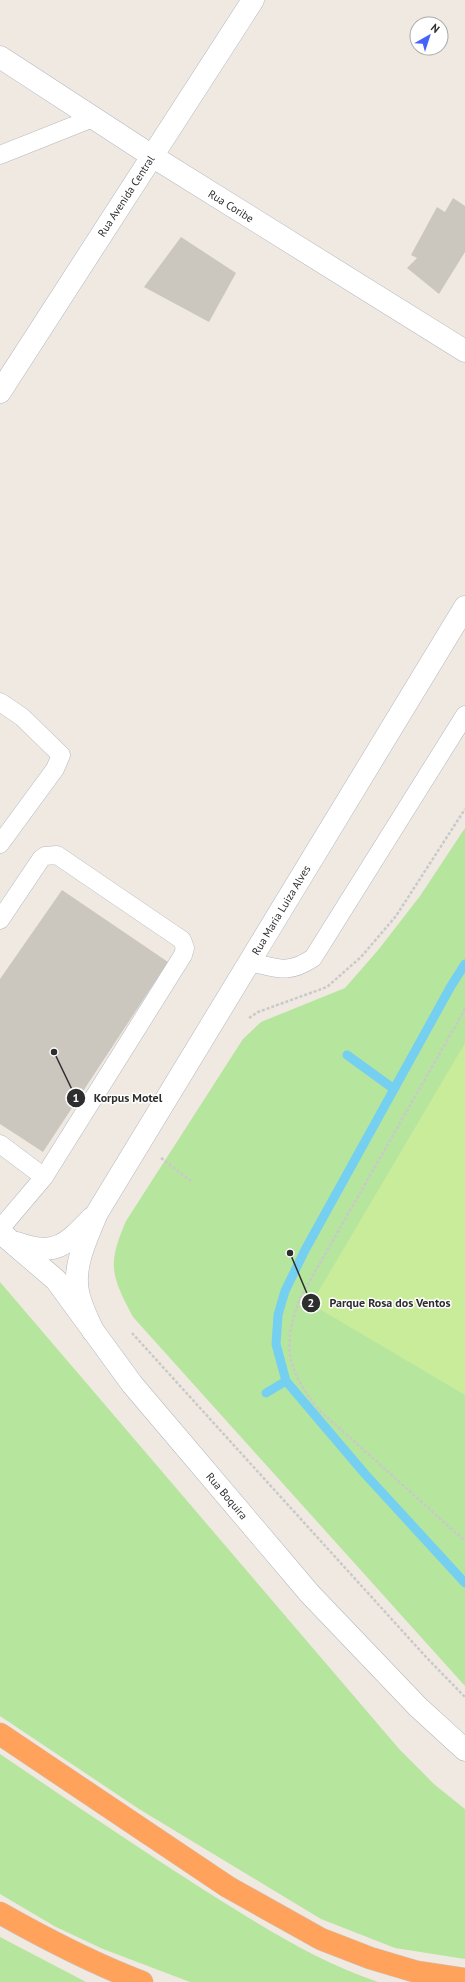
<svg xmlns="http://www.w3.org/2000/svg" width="465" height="1982" font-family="'PT Sans',sans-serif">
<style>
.green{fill:#b6e59e}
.pitch{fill:#c9ec9a}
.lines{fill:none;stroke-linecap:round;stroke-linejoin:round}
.stream{stroke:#75cff0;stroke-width:9}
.building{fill:#cbc7bf}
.lane-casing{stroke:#b4b7c1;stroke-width:19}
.street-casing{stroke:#b4b7c1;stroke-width:23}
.secondary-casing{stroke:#b4b7c1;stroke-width:23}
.highway-casing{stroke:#c9c9c9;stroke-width:23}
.path{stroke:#c9c9c9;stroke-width:2.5;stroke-dasharray:3 2;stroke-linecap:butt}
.lane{stroke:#fff;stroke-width:18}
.street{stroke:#fff;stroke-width:22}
.secondary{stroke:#fff;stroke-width:22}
.highway{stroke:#ffa35c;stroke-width:22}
.labels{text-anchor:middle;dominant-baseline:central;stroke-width:3;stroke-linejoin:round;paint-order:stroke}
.street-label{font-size:11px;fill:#2e2e2e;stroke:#fff}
.leader{fill:none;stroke:#2e2e2e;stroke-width:1.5}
.callout-dot{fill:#2e2e2e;stroke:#fff;stroke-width:1.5}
.mark-label{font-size:12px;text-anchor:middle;font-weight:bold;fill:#fff}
.callout-label{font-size:12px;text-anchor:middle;font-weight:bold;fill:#2e2e2e;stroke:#fff;stroke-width:3;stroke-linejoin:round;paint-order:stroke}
</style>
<rect width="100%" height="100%" fill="#efe9e1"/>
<g class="green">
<path d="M465 828V1686L133 1317C111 1275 107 1265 126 1221L243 1039 261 1022 345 988 379 949 420 896Z"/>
<polygon points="0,1282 400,1750 435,1785 465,1809 465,1959 395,1948 321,1919 139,1809 0,1716"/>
<path d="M0 1754C68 1800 135 1846 204 1890 260 1925 315 1961 378 1982H190L103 1949 56 1927 0 1894Z"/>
<polygon points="0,1937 86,1982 0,1982"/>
</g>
<polygon class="pitch" points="465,1043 465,1395 311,1304"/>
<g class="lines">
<g class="stream">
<polyline points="465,964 451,986 305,1250 285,1291 278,1315 276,1344 286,1381 365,1474 465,1583"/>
<polyline points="347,1055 394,1089"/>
<polyline points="266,1393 286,1381"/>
</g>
</g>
<g class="building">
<polygon points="453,198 465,206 465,252 439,294 407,268 417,258 411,255 437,207 445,212"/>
<polygon points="181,237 236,273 209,322 144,287"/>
<polygon points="62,890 168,962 43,1152 0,1124 0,979"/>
</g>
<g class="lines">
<g class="lane-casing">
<g id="lane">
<polyline points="0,155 93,118"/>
<polyline points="0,702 22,717 61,755 55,769 0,844"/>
<polyline points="0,920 41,859 45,856 57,855 182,940 185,948 183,955 44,1177 0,1229"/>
<path d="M250 962C278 968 287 975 313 958L465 715"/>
<polyline points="0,1144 44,1177"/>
</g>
</g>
<g class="street-casing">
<g id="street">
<polyline points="0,57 152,156 465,351"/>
<polyline points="0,392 253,0"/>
</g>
</g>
<g class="secondary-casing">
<g id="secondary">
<polyline points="0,1232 56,1280 132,1384 310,1594 418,1707 465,1750"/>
<path d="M17 1243C55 1257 66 1245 92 1218"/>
<path d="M93 1331C88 1320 82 1308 79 1296 71 1268 87 1238 97 1213L465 607"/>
</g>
</g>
<g class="highway-casing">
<g id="highway">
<polyline points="0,1734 228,1887 321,1939 370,1958 417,1972 465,1979"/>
<path d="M0 1913C46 1939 92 1963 142 1982"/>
</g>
</g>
<g class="path">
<path d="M465 1009 300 1298C282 1348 286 1367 318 1409L465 1541"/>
<polyline points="249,1018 258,1012 327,987 361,957 396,916 465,809"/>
<polyline points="161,1158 191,1181"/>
<polyline points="132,1333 426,1657 465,1697"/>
</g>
<use href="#lane" class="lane"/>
<use href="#street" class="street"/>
<use href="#secondary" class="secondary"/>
<use href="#highway" class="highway"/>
</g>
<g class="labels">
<g class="street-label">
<text transform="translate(126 196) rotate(-57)">Rua Avenida Central</text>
<text transform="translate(231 206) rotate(32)">Rua Coribe</text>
<text transform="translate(281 910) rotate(-59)">Rua Maria Luiza Alves</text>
<text transform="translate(227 1496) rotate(50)">Rua Boquira</text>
</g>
</g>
<path class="leader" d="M54 1052L76 1098M290 1253L311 1303"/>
<g class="callout-dot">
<circle cx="54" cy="1052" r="4"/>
<circle cx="290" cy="1253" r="4"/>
<circle cx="76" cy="1098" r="10"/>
<circle cx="311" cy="1303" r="10"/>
</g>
<g class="mark-label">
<text x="76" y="1102">1</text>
<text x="311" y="1307">2</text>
</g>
<g class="callout-label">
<text x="128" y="1102">Korpus Motel</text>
<text x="390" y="1307">Parque Rosa dos Ventos</text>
</g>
<g transform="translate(429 36) rotate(39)"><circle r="19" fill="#ffffff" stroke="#ababab"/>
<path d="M0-3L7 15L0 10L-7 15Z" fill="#4264fb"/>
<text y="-6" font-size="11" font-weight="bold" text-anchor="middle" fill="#2e2e2e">N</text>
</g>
</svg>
